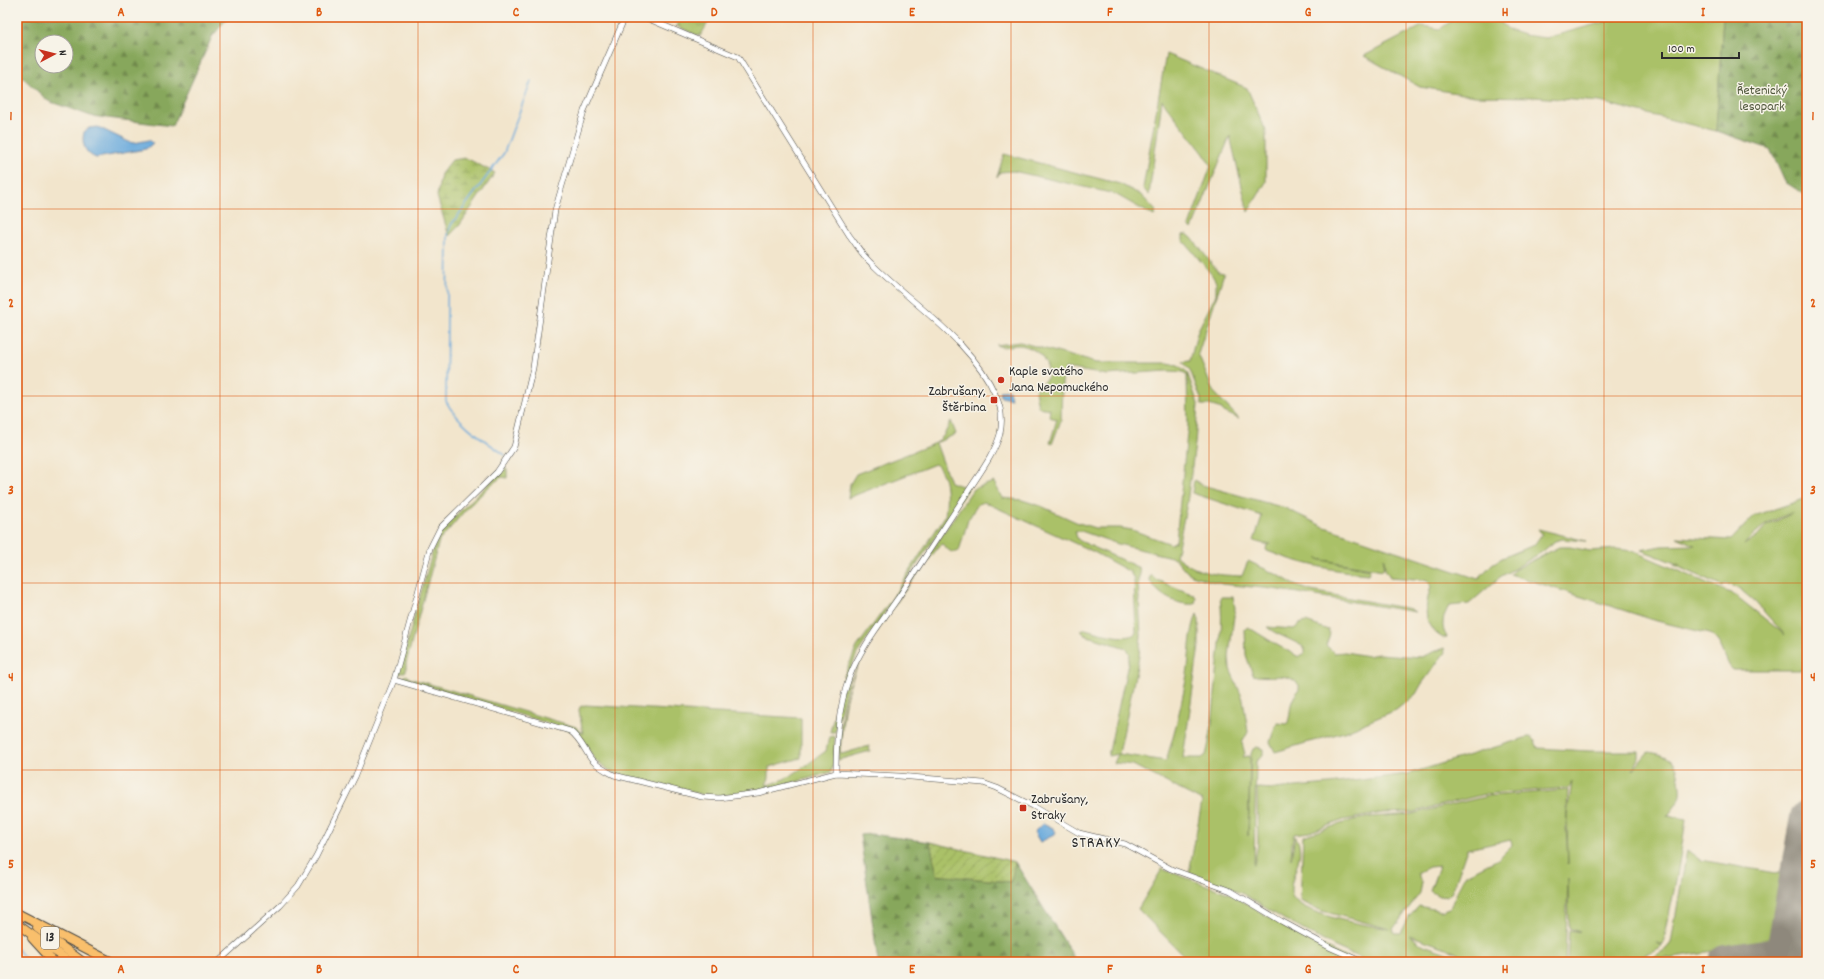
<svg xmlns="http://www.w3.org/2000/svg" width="1824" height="979" font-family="Dekko,sans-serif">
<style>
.grass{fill:#aac167;stroke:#6a7649;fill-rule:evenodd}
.forest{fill:url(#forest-firs);stroke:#596944;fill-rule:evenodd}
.wetland{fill:url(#wetland-marsh);stroke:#6a7649}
.park{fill:url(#park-tufts);stroke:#6a7649}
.garden{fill:url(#garden-furrows);stroke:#6a7649}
.water{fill:#68a9dc;stroke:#4a6a84}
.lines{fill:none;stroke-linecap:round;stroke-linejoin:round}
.stream{stroke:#68a9dc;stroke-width:1.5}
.runway{stroke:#8e887c;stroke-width:34}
.minor-casing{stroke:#494743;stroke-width:6}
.highway-casing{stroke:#494743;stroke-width:10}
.minor{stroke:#fff;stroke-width:5}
.highway{stroke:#f9bf6c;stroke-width:8}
.grid{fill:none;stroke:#df570e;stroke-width:1;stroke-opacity:0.55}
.poi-dot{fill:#c8321e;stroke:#f7f3e8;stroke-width:1.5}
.labels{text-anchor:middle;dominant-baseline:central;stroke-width:3;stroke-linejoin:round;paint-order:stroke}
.shield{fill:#f7f3e8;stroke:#686764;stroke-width:1}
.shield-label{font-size:13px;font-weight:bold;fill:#2b2b2b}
.park-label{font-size:14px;fill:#51583d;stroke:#f7f3e8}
.poi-label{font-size:14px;fill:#2b2b2b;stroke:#f7f3e8;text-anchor:start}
.quarter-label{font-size:16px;letter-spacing:1px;fill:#2b2b2b;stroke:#f7f3e8}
.neatline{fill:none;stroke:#df570e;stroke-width:1.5}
.grid-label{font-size:13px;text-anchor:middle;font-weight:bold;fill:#df570e}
</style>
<defs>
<pattern id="forest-firs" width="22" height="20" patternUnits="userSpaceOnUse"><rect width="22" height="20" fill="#87a75c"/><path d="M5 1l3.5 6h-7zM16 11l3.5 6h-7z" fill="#6f884c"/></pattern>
<pattern id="wetland-marsh" width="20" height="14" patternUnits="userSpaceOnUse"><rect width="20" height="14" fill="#aac167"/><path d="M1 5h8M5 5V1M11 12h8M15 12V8" fill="none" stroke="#8b9d55"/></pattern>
<pattern id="park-tufts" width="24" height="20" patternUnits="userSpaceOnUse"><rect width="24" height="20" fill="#aac167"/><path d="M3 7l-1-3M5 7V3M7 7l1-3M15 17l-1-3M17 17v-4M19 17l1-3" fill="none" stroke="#8b9d55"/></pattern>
<pattern id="garden-furrows" width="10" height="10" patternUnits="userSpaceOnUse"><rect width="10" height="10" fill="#aac167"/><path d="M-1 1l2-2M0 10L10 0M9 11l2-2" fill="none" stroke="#8b9d55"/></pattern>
</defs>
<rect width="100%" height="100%" fill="#f7f3e8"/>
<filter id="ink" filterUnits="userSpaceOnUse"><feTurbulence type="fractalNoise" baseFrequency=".025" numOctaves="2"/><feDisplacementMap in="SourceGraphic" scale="8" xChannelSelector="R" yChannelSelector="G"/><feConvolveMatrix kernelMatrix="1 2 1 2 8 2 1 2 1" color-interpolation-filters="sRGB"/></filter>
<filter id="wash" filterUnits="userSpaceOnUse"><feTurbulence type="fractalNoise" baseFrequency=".012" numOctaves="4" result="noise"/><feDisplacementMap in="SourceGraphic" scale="16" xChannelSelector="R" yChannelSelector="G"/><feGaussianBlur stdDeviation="0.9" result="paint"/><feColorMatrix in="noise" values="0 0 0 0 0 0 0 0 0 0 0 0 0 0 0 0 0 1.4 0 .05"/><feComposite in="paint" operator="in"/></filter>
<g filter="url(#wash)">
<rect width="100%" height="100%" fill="#f2e5cc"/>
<g class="grass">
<polygon points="1457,17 1495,17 1509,30 1524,35 1546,38 1622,17 1723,17 1716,131 1600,102 1534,97 1475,96 1420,87 1364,56 1422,26 1440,29"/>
<polygon points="1166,54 1247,88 1266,131 1266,182 1248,212 1230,136 1192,229 1189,226 1211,166 1204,154 1162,100 1149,195 1143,188"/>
<polygon points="1004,154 1120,184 1141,195 1156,211 1154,216 1115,194 1013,171 1000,172 997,177"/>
<polygon points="1187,234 1192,238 1218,272 1224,273 1198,354 1213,391 1239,419 1222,411 1222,409 1209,405 1201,405 1201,399 1190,370 1183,362 1190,361 1198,330 1216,295 1216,282 1212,275 1183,240 1183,235"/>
<path d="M1020 342 1096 363H1168L1178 365 1187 372 1198 404 1195 444 1187 503 1176 556C1197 574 1216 575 1242 576L1248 561 1280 576 1295 585 1311 591 1410 609 1415 612 1273 589 1222 584 1194 576 1187 572 1175 558 1118 544 1081 531H1075L1077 538 1080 541 1133 565 1139 568 1140 574 1138 580 1141 636 1139 656 1119 754 1166 761C1175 731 1183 700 1188 668 1190 649 1190 632 1197 614L1199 620V646L1183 758H1202L1206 755C1213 729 1214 701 1217 674 1219 649 1224 623 1220 597H1233L1235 608 1229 656 1230 669 1243 699 1248 732 1242 743 1245 754 1242 757 1249 756 1250 758 1248 836 1251 754 1253 749 1257 747 1263 749V756L1256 761 1254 865 1258 844 1257 788 1274 789 1329 784 1408 774 1528 737H1530L1535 741 1538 748 1589 751H1639V758L1633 770 1648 752C1668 755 1677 759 1679 780 1680 786 1681 793 1679 799 1677 805 1671 811 1667 817L1669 815 1686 820 1677 876 1663 945 1656 943 1662 946 1632 962H1567L1569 930 1580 932 1569 928 1568 879 1565 962H1475L1446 948 1409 935 1421 944 1473 962H1369L1333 946 1285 920 1243 894 1189 873 1202 801 1133 765 1114 763 1118 754 1108 756 1130 654 1126 648 1085 635 1082 632V629H1085C1098 632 1126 642 1136 633L1134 579 1130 572 1094 552 984 502 978 504 968 520 959 551C951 555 948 549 942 544L940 545C906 590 862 640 847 695 842 714 842 733 840 753L842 754 869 746 870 751 838 760C840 714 845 688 866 648L973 489 994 482 1002 498 1022 500 1041 506 1076 522 1095 528H1120L1132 530 1171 544 1176 541 1188 424 1187 376 1183 372 1168 371 1107 375 1065 368 1062 383 1061 420 1052 444 1050 443 1057 419 1049 417 1050 409 1038 407 1035 391 1049 376C1048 360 1036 346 1018 345 1010 345 1004 349 996 345ZM1572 782 1567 815 1568 864 1566 827 1568 790 1488 796 1412 814 1371 817 1353 820 1303 836 1300 901 1322 911 1390 929C1372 926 1293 915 1291 892 1290 874 1308 853 1295 836L1291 859 1292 843 1294 834 1309 832 1344 820 1383 813 1414 812 1485 794 1569 788ZM1511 840 1512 845 1498 859 1464 876 1450 908 1441 911 1419 906 1409 917 1401 933H1395L1393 929 1420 893 1422 883 1417 873 1429 867 1439 866 1430 891 1439 896 1447 897 1452 892 1467 849Z"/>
<path d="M951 421 956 434 936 443 950 482 968 488 857 654 852 666 835 732H830L844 676 857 647 891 600 945 516C947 501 949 475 935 464L848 498 850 484 856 474 936 443 944 435Z"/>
<polygon points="505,468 507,470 507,478 502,477 493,483 468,507 439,541 406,663 406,671 398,675 435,543 447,524"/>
<path d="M1194 480 1202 485 1285 508 1322 526 1478 579 1492 564 1502 558 1534 545 1542 534 1538 529 1586 541 1562 539 1555 541 1542 552 1500 577 1469 604 1449 606C1443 616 1440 627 1447 637L1443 638C1421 626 1425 607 1431 586L1428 580 1390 577 1385 569 1384 558 1383 570 1317 559 1370 569 1368 574C1333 571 1301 564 1267 551L1266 549 1267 545 1271 544H1264L1254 541 1262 516 1192 493Z"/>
<path d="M1807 498V670H1733C1724 663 1725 644 1710 634L1657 621 1510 574 1514 570 1559 547H1570L1590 551 1616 549 1633 551 1735 595 1785 635 1755 602 1741 590 1725 583 1723 586 1674 565V564L1680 565 1641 550 1661 546 1695 545 1677 537 1731 540 1754 516ZM1793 513 1766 526 1757 536 1744 545C1758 528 1772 519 1793 513Z"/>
<path d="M1151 575 1157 580 1194 595 1196 597 1195 604C1177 606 1157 595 1149 579Z"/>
<path d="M1306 622 1328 630 1330 634 1326 645 1334 653 1345 652 1368 656 1378 654 1421 657 1444 648 1445 652 1421 685 1416 694 1396 710 1344 732 1275 752 1270 742 1275 727 1278 723 1287 724C1291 717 1289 707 1293 699 1296 692 1300 692 1299 685 1287 670 1269 680 1253 675L1246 655 1245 629 1248 627 1277 645 1299 657 1305 652V648C1296 641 1272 633 1267 627L1294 629 1301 623Z"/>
<path d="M407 675 409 678 576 727 583 734 579 710 580 707 585 705 801 718V758L769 767V778L766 785C785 783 810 762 826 751L829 737 835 736 833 766 831 772 775 788 722 796H709L636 780 612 772 596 761 578 735 573 731 401 678Z"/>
<polygon points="1687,850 1700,860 1776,873 1782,871 1788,852 1789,852 1774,942 1647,961 1666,949 1671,943"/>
<polygon points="1162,869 1231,894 1290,930 1355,962 1190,962 1138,909"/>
<polygon points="1807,885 1807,937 1797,938"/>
</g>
<g class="forest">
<path d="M17 17H228L212 37 172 126 91 116 48 101 17 72ZM42 42H66V66H42Z"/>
<polygon points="1723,17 1807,17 1807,196 1785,182 1770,149 1716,131"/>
<polygon points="871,834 930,842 937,875 1010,882 1015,862 1077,962 878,962 860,835"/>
</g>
<polygon class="wetland" points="466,158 495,173 459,226 449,236 437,196 441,174 452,160"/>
<polygon class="park" points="680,17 706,17 710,19 701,35 698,36 677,26"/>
<polygon class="garden" points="930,842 1015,862 1011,882 937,875"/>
<g class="water">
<path d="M98 127 129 142 134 143 149 140 153 143 146 149 96 158C85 154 81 143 84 132L89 128Z"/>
<polygon points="1009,390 1011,399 1001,397 1000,391"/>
<polygon points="1043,823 1053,828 1056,832 1054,835 1040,842 1034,832"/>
</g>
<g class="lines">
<g class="stream">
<path d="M505 455C487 442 456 422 446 401L448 235 451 225 504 153 531 81"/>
<polyline points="17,949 29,962"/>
</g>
<g class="runway">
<polyline points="1725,962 1803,950"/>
<polyline points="1781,962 1807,817"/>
</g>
</g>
</g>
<g filter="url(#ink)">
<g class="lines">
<g class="minor-casing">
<g id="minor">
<path d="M644 17 738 57 849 235C856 244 862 255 871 263 912 304 973 342 996 396 1002 409 1003 420 1000 434 994 455 979 474 967 493 944 528 921 563 898 598 880 624 860 649 849 678 838 709 836 741 836 773"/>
<path d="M394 680 570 731C580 738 584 749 591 759 597 766 606 771 614 775L702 797 719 798 758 793 836 773 899 776 983 783 997 788 1033 806 1079 833 1125 844 1171 869 1231 891 1281 921 1331 948 1363 962"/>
<polyline points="218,962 280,906 298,886 316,856 355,777 394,680 430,548 440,528 497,472 514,447 533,368 555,210 584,111 625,17"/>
</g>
</g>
<g class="highway-casing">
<g id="highway">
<polyline points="17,913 112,962"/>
<polyline points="17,924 70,962"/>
<polyline points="37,928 83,962"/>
<polyline points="32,938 54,962"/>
</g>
</g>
<use href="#minor" class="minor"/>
<use href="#highway" class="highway"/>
</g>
</g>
<path class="grid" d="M220 17V962M418 17V962M615 17V962M813 17V962M1011 17V962M1209 17V962M1406 17V962M1604 17V962M17 209H1807M17 396H1807M17 583H1807M17 770H1807"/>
<g class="poi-dot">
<circle cx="1001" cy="380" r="4"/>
<rect x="990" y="396" width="8" height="8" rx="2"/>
<rect x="1019" y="804" width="8" height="8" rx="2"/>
</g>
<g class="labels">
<rect class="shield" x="41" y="927" width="18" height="22" rx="3"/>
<g class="shield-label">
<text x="50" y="938">13</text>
</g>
<g class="park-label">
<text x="1762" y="91">Řetenický<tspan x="1762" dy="16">lesopark</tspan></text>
</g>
<g class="poi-label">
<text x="1009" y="372">Kaple svatého<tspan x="1009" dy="16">Jana Nepomuckého</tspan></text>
<text x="986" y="392" text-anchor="end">Zabrušany,<tspan x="986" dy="16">Štěrbina</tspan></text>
<text x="1031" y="800">Zabrušany,<tspan x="1031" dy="16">Straky</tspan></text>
</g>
<g class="quarter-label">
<text x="1096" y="843">STRAKY</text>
</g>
</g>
<rect width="1824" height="979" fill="none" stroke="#f7f3e8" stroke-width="44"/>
<g transform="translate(54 54) rotate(83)"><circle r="19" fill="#f7f3e8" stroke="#a5a39c"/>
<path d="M0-3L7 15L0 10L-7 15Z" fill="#c8321e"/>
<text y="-6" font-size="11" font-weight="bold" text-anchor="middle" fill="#2b2b2b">N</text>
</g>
<path d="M1662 52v6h77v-6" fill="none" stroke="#2b2b2b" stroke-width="2"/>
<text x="1668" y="52" font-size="12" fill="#2b2b2b" stroke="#f7f3e8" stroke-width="3" paint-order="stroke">100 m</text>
<rect x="22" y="22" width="1780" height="935" class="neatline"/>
<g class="grid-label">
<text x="121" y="16">A</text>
<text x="319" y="16">B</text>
<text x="516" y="16">C</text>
<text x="714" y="16">D</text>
<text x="912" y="16">E</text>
<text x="1110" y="16">F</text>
<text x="1308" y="16">G</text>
<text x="1505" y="16">H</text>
<text x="1703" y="16">I</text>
<text x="11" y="120">1</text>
<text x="1813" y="120">1</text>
<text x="11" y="307">2</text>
<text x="1813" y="307">2</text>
<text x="11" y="494">3</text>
<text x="1813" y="494">3</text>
<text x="11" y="681">4</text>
<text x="1813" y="681">4</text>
<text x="11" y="868">5</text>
<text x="1813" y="868">5</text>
<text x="121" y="973">A</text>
<text x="319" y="973">B</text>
<text x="516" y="973">C</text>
<text x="714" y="973">D</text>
<text x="912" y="973">E</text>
<text x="1110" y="973">F</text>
<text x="1308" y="973">G</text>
<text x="1505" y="973">H</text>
<text x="1703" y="973">I</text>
</g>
</svg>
